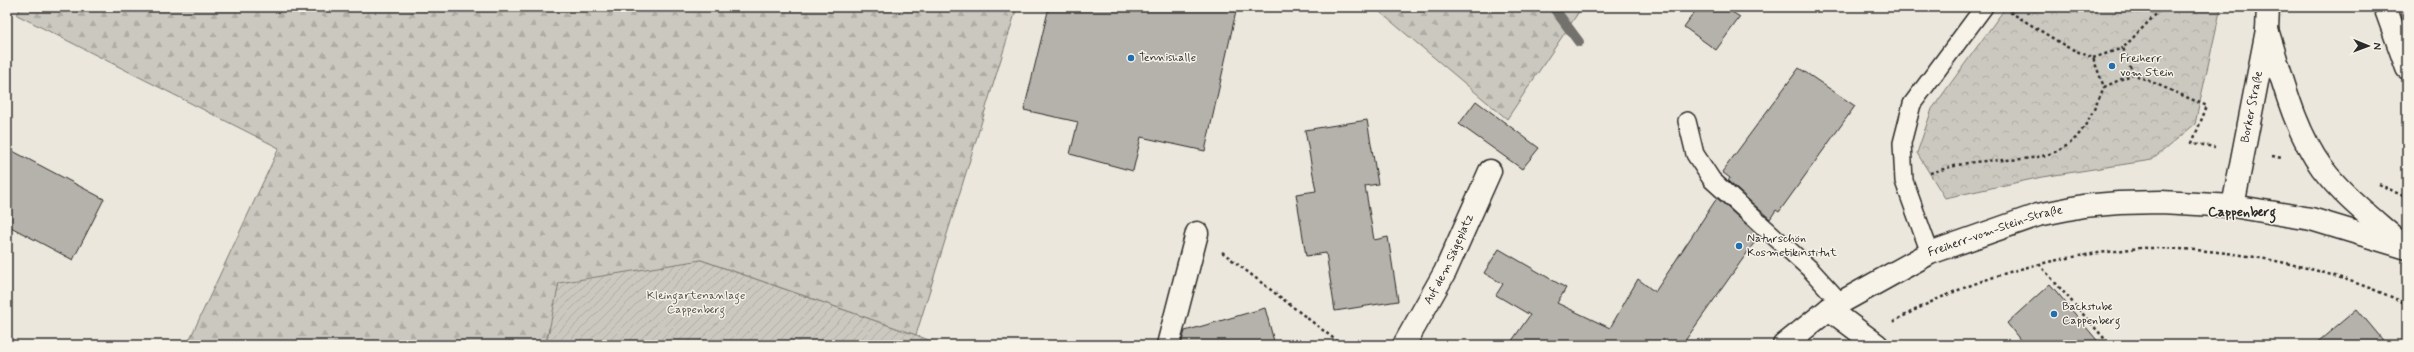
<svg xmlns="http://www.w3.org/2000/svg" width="2414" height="352" font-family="Mynerve,sans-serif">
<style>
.forest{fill:url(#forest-firs);stroke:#7b7a75}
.park{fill:url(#park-crowns);stroke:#7b7a75}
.garden{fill:url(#garden-furrows);stroke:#7b7a75}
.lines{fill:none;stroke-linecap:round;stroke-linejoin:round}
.stream{stroke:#72716c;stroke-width:10}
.building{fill:#b5b2ab;stroke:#2b2b2b}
.lane-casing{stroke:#2b2b2b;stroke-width:20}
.street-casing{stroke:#2b2b2b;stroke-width:25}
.secondary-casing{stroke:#2b2b2b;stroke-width:25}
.path{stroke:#2b2b2b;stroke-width:2.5;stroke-dasharray:3 3;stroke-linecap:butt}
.lane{stroke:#f7f3e8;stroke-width:17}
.street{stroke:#f7f3e8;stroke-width:22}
.secondary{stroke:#f7f3e8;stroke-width:22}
.poi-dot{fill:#1f6fb2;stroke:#f7f3e8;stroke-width:1.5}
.labels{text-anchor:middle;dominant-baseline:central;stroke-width:3;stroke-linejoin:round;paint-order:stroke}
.poi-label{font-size:12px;fill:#2b2b2b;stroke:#f7f3e8;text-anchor:start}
.street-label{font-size:12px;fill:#2b2b2b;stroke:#f7f3e8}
.park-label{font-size:12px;fill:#535250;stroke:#f7f3e8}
.quarter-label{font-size:14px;font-weight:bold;fill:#2b2b2b;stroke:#f7f3e8}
</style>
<defs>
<pattern id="forest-firs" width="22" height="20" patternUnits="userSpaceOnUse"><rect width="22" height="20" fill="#cbc8bf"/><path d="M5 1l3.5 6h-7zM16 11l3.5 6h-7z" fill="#aeaca4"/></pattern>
<pattern id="park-crowns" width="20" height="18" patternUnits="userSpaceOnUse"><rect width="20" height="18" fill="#cbc8bf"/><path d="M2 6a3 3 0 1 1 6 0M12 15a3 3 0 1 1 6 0" fill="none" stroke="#aeaca4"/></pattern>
<pattern id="garden-furrows" width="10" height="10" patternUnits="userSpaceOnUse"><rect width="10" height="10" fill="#cbc8bf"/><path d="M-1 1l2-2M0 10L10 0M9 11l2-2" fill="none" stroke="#aeaca4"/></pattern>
</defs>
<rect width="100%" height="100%" fill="#ebe7dd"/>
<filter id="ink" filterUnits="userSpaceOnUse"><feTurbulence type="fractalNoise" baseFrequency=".025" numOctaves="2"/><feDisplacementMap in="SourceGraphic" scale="8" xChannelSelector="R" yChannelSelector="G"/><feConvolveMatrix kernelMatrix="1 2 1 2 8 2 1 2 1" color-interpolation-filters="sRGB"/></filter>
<g filter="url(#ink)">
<g class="forest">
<polygon points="21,7 1017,7 916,335 701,260 549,328 546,345 187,345 279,148 17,15"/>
<polygon points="1374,7 1582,7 1507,119"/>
</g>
<polygon class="park" points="2006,7 2221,7 2195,124 2152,160 2042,177 1945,198 1917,153 1932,109"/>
<polygon class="garden" points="701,260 916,335 941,345 546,345 559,283"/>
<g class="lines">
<polyline class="stream" points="1553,7 1579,42"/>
</g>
<g class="building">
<polygon points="1049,7 1237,7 1205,151 1141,137 1133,171 1070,154 1078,122 1024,110"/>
<polygon points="1698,7 1724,7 1740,17 1716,50 1684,27"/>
<polygon points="1799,68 1855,106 1779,212 1776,210 1770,219 1728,181 1730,178 1722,172"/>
<polygon points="1476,101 1539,148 1522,169 1459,124"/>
<polygon points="1367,120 1378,184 1365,186 1374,240 1388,237 1398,301 1335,311 1326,253 1306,256 1296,194 1316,191 1305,130"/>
<polygon points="7,148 104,199 73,260 7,225"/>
<polygon points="1717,198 1759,236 1682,345 1509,345 1530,315 1496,295 1503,284 1484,273 1499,249 1566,288 1557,303 1610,328 1638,279 1655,292"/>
<polygon points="2050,284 2101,345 2024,345 2007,323"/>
<polygon points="1265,308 1275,345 1181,345 1185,331"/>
<polygon points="2357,309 2387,345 2314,345"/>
</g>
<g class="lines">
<g class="lane-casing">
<g id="lane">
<polyline points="1687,121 1695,154 1712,180 1810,269 1840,302"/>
<polyline points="1930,253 1904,181 1902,143 1912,104 1984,7"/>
</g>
</g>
<g class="street-casing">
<g id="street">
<polyline points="2385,7 2407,68"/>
<polyline points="1829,309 1877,345"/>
<polyline points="1168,345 1197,233"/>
<path id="s1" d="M1404 345 1445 272 1490 171"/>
</g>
</g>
<g class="secondary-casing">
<g id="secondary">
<path d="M2267 30C2282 76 2293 128 2322 168 2343 196 2373 219 2399 242"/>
<path id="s2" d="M2233 206 2267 30 2268 7"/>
<path id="s3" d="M1784 345 1829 309 1930 253 2038 215 2083 206 2119 203 2161 202 2233 206 2311 219 2407 248"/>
</g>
</g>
<g class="path">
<polyline points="2010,12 2067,47 2093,58 2104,87 2133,74 2207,106 2192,143 2215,147"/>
<polyline points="2093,58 2123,48"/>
<polyline points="2133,74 2123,48 2163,7"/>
<polyline points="2272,156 2282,158"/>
<path d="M1930 173C1942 170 1955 165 1968 163 2001 157 2041 165 2069 144 2086 131 2096 105 2104 87"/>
<polyline points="2379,184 2407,198"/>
<polyline points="1222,252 1342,345"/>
<polyline points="2039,264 2110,345"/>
<path d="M1893 322C1959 284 2032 261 2107 252 2121 251 2136 247 2149 248 2239 249 2326 266 2407 304"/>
</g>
<use href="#lane" class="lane"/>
<use href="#street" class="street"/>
<use href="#secondary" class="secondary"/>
</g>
</g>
<g class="poi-dot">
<circle cx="1131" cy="58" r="4"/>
<circle cx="2112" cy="66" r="4"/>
<circle cx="1739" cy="246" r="4"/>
<circle cx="2054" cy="314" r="4"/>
</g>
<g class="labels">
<g class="poi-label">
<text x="1139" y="58">Tennishalle</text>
<text x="2120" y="59">Freiherr<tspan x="2120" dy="14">vom Stein</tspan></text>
<text x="1747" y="239">Naturschön<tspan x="1747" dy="14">Kosmetikinstitut</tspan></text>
<text x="2062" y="307">Backstube<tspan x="2062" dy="14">Cappenberg</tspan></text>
</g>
<g class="street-label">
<text stroke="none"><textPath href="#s2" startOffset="101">Borker Straße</textPath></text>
<text stroke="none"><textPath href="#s3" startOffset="242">Freiherr-vom-Stein-Straße</textPath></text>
<text stroke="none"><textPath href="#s1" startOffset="97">Auf dem Sägeplatz</textPath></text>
</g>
<g class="park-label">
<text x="696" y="296">Kleingartenanlage<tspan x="696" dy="14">Cappenberg</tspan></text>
</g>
<g class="quarter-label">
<text x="2242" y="212">Cappenberg</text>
</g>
</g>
<rect width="2414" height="352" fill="none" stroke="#f7f3e8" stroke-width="24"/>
<rect x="12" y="12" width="2390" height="328" fill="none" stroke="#2b2b2b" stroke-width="1.5" filter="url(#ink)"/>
<g transform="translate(2368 46) rotate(91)" stroke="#f7f3e8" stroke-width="3" paint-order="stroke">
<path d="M0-3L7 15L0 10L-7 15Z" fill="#2b2b2b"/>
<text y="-6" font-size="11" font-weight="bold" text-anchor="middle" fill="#2b2b2b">N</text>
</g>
</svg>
